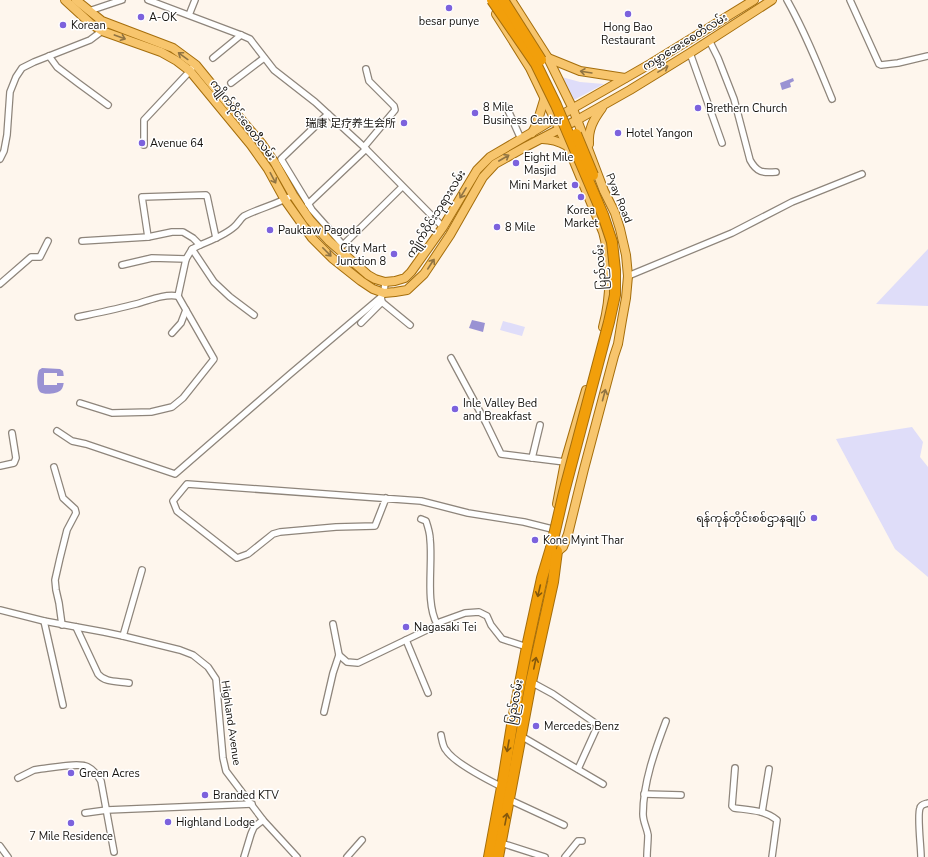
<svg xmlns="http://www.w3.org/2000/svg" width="928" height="857" font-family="'Nunito Sans','Noto Sans SC','Noto Sans Myanmar',sans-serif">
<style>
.green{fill:#dfddf9}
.water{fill:#9a92d3}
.pier{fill:#fef6ed}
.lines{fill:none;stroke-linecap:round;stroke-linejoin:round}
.street-casing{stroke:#8e857b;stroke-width:8}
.primary-casing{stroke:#a56e0c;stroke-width:10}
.highway-casing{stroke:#a56e0c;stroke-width:12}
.street{stroke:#fff;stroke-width:5.5}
.primary{stroke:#f7c56d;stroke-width:8}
.highway{stroke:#f29f0b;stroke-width:10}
.highway-bridge-casing{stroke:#a56e0c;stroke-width:12;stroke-linecap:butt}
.highway-bridge{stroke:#f29f0b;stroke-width:10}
.oneway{stroke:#917442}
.oneway2{stroke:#84580c}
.poi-dot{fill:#7c62dd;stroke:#fff;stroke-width:1.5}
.labels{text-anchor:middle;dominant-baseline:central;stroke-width:3;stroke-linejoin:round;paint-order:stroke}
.poi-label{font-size:11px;fill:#15120e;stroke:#fff;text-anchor:start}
.street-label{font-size:11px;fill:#15120e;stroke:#fff}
</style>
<rect width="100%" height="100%" fill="#fef6ed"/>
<g class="green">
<polygon points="558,76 580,82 604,84 572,101"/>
<polygon points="928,249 928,306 876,304"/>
<polygon points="503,321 525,327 522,336 500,330"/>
<polygon points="912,427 923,442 920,457 928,467 928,577 895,549 836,439"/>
</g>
<g class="water">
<polygon points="793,78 794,81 790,83 791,87 782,90 780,83"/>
<polygon points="472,320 485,323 483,332 469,328"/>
<path d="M42 368 60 369 63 371C64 376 65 386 61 390 58 394 43 395 40 392 36 388 37 374 39 370Z"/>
</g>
<polygon class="pier" points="44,373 57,373 57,376 65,376 65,383 57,383 57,385 44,385"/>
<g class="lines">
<g class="street-casing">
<g id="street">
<polyline points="148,0 241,35 250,39 274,70 315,102 364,147 443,227"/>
<path d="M787 0C805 32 818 65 832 99"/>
<polyline points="850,0 879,64 881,65 898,63 928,56"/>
<polyline points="89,11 122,0"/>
<polyline points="189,15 195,0"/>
<path d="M709 40 718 58 734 99 750 160C757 173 763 173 776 172"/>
<polyline points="690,53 722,143"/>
<polyline points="49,56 57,67 78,83 108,105"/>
<polyline points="213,58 241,35"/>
<polyline points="231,83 264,58"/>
<polyline points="507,108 521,139"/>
<polyline points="328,114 281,159 312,210 343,245 402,187"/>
<polyline points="144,145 144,120 190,71 195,64"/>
<polyline points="364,147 395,110 394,106 369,81 366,69"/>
<polyline points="0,159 4,151 7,135 10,92 16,77 22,68 34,62 90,40 102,31 107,23"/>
<polyline points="308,204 366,149"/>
<polyline points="148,237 142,197 206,195 207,196 216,238"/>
<path d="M82 241 148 237 172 232H183L193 238 200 245C210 241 226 234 234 227 238 224 240 219 244 216 260 208 278 204 293 195"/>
<polyline points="192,249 214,282 230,297 254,315"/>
<polyline points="122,265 152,258 186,259"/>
<polyline points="628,276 732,233 792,202 862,174"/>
<polyline points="0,284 31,257 40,257 48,241"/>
<polyline points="382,302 410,325"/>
<path d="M78 317C97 313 117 309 136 304 151 300 162 294 178 296L186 259 192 249 200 245"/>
<polyline points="361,323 382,302 381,297 384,293 385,282"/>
<polyline points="172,333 181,323 186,310 178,296"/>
<polyline points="451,358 486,423 501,454 565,462"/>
<polyline points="80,403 112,413 151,412 172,407 183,398 214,359 186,310"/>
<polyline points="57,431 72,441 86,444 175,474 289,375 381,297"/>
<polyline points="532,458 540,425"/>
<polyline points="0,466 14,463 16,458 12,433"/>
<polyline points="54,467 63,498 75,509 76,513 67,530 60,558 55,580 56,590 59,603 62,625"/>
<polyline points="386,498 375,526 336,527 280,532 273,534 248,554 237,558 177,511 173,501 187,484 421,501 468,513 524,522 552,529"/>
<path d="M421 519 426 521C428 527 430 533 430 539 433 564 425 602 437 624"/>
<polyline points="0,610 44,621 104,632 123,636 180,650 193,655 208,667 216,679 223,758 226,771 263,820 297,857"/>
<polyline points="44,621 63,705"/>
<polyline points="333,624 339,655 347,662 358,663 433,627 440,622 465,613 479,612 487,616 491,625 502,639 527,647"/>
<path d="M76 627 98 674C105 683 118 681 129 683"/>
<polyline points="123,636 142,570"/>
<polyline points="406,640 428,693"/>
<polyline points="531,682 553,694 598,725 578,769"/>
<polyline points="324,712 333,673 339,655"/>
<path d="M441 735C442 740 443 747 446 750 454 763 488 780 502 787"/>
<polyline points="521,736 603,784"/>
<path d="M735 768 732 806 734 808C749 810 765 810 777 820L772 857"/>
<path d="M18 778 34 770 40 769C52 768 79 762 88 767 94 770 98 776 101 781L114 852"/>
<polyline points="644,794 681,795"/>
<polyline points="510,800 564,825"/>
<polyline points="762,812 769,769"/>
<polyline points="85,813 107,810 252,804"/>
<polyline points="501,843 545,857"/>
<polyline points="0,846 8,857"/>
<polyline points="244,857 251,834 254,827 263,820"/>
<polyline points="347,857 362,840"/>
<polyline points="565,857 578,841 582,841"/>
<path d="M647 857C647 850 648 842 648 835 647 828 643 822 643 814 643 783 655 750 666 721"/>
<path d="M921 857C921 847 917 815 920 808 921 804 925 804 928 803"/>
</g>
</g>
<g class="primary-casing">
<g id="primary">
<polyline points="65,0 90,23 102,31 161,52 177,61 190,71 251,145 268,169 285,200 312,238 332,258 361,281 373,289 384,293 395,292 407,290 424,274 450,235 483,177 495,164 527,146 577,120 630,90 690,53 772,0"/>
<polyline points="76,0 102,21 173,48 196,65 218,92 262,144 275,163 293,195 310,220 329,241 368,275 375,279 385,282 395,281 405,278 411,272 443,227 477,170 490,157 531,133 549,122 650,64 754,0"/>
<polyline points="511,0 548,58 573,109 604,191 615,213 620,229 626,255 628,276 626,298 622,320 618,344 614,356 584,469 568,534 563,547 557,552"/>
<path d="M496 14 530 68 568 147 603 232C606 244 609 255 609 267 610 285 608 309 603 327"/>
<polyline points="548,58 580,71 625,78"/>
<polyline points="532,133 537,123 545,97"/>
<path d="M542 139C552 139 558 141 567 146"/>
<path d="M589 144C588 130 593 120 602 108"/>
<polyline points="557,504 565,462 586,390"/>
</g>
</g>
<g class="highway-casing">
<g id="highway">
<polyline points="489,857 502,787 512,725 527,647 542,578 551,548"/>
<polyline points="498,857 531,682 553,582 557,551"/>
</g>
</g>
<use href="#street" class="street"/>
<use href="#primary" class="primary"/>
<use href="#highway" class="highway"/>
<g class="highway-bridge-casing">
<g id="highway-bridge">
<polyline points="492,0 536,64 556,105 603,215 612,242 615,270 615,295 609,322 564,492 551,548"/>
<polyline points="503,0 541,60"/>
<polyline points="576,134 593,175"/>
</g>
</g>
<use href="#highway-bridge" class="highway-bridge"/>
</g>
<defs><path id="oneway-shaft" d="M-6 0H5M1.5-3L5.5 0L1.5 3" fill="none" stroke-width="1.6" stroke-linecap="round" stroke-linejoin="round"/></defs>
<g class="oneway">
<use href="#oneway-shaft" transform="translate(120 37) rotate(20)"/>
<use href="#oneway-shaft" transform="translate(183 56) rotate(-144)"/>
<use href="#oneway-shaft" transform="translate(663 69) rotate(-31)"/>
<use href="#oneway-shaft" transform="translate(586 72) rotate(-171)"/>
<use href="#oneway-shaft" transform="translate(504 158) rotate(-30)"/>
<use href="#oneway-shaft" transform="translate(273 178) rotate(62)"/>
<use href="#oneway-shaft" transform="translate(463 193) rotate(121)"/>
<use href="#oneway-shaft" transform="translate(327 252) rotate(45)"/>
<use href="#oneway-shaft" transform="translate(431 264) rotate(-57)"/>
<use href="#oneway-shaft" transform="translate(604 395) rotate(-75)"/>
</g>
<g class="oneway2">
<use href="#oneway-shaft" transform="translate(539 591) rotate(103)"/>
<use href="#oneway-shaft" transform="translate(535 663) rotate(-78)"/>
<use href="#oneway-shaft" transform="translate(508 746) rotate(100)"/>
<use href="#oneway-shaft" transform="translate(506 819) rotate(-79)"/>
</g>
<g class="poi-dot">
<circle cx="449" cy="8" r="4"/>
<circle cx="628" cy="14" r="4"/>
<circle cx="141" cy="17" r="4"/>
<circle cx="63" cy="25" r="4"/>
<circle cx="698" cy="108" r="4"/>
<circle cx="475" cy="113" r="4"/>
<circle cx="404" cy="123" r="4"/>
<circle cx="618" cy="133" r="4"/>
<circle cx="142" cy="143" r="4"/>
<circle cx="516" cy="163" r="4"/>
<circle cx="575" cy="185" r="4"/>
<circle cx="581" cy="197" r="4"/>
<circle cx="497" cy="227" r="4"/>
<circle cx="270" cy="230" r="4"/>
<circle cx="394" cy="254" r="4"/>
<circle cx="455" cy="409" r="4"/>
<circle cx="814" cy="518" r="4"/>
<circle cx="535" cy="540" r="4"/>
<circle cx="406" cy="627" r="4"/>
<circle cx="536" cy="726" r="4"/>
<circle cx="71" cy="773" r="4"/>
<circle cx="205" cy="795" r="4"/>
<circle cx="168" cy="822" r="4"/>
<circle cx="71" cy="823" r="4"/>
</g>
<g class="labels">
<g class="poi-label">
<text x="149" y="17">A-OK</text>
<text x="449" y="21" text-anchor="middle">besar punye</text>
<text x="71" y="25">Korean</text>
<text x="628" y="27" text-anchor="middle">Hong Bao<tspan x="628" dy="13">Restaurant</tspan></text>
<text x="483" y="107">8 Mile<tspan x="483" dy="13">Business Center</tspan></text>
<text x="706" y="108">Brethern Church</text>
<text x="396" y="123" text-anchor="end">瑞康 足疗养生会所</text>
<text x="626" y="133">Hotel Yangon</text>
<text x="150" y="143">Avenue 64</text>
<text x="524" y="157">Eight Mile<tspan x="524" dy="13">Masjid</tspan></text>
<text x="567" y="185" text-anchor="end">Mini Market</text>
<text x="581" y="210" text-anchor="middle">Korea<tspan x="581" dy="13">Market</tspan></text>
<text x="505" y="227">8 Mile</text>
<text x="278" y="230">Pauktaw Pagoda</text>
<text x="386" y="248" text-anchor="end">City Mart<tspan x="386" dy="13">Junction 8</tspan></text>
<text x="463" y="403">Inle Valley Bed<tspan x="463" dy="13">and Breakfast</tspan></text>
<text x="806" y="518" text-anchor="end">ရန်ကုန်တိုင်းစစ်ဌာနချုပ်</text>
<text x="543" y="540">Kone Myint Thar</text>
<text x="414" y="627">Nagasaki Tei</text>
<text x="544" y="726">Mercedes Benz</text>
<text x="79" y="773">Green Acres</text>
<text x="213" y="795">Branded KTV</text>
<text x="176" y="822">Highland Lodge</text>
<text x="71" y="836" text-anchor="middle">7 Mile Residence</text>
</g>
<g class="street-label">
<text transform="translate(685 42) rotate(-32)">ကမ္ဘာအေးစေတီလမ်း</text>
<text transform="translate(243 120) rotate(52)">ကျိုက်ဝိုင်းစေတီလမ်း</text>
<text transform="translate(619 198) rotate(68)">Pyay Road</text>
<text transform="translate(436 214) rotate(-58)">ကျိုက်ဝိုင်းဘုရားလမ်း</text>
<text transform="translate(601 267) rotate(-94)">ပြည်လမ်း</text>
<text transform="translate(515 702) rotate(-79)">ပြည်လမ်း</text>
<text transform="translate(231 723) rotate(82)">Highland Avenue</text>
</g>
</g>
</svg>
